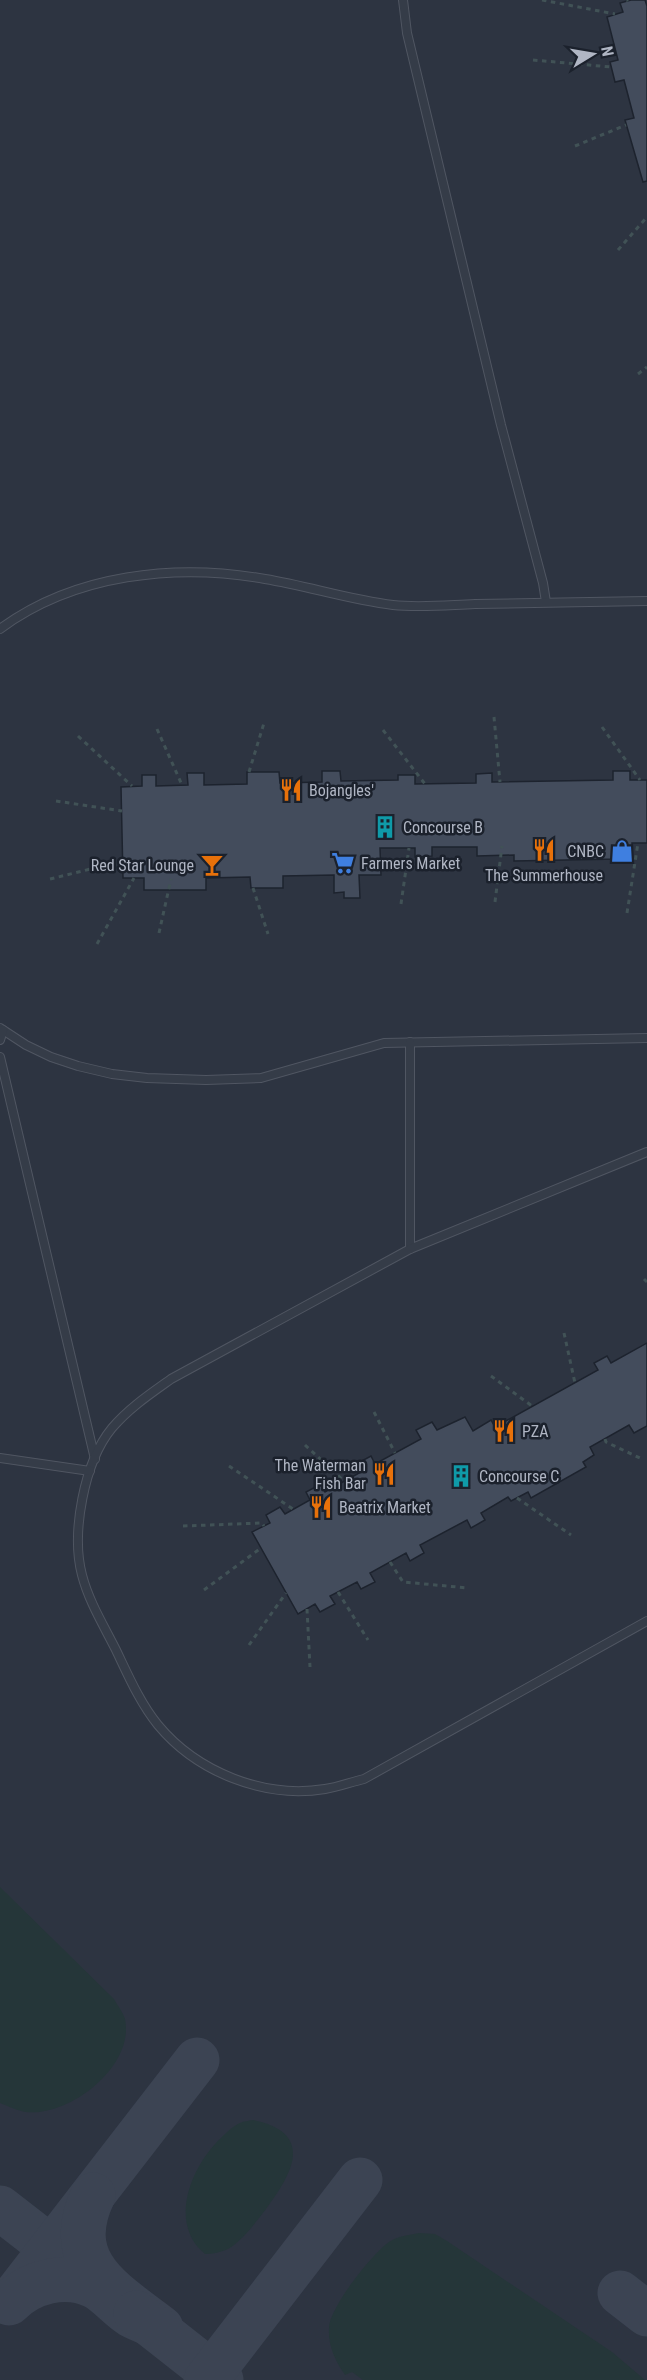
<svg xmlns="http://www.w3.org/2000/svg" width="647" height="2380" font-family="'Roboto Condensed',sans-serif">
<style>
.airport{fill:#2d3441}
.green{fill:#253639}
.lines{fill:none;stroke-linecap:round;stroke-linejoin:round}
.taxiway{stroke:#3c4453;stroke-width:45}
.building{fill:#434c5c;stroke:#1d232e;stroke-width:1.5}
.service-casing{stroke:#505662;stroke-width:10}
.path{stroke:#415256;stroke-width:3;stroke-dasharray:4.5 4.5;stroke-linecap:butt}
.service{stroke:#353c48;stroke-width:8}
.labels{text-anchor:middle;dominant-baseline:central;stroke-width:5;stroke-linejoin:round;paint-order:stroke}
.poi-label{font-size:16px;fill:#b0b6c4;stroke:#1b212c;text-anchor:start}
</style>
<rect width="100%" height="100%" fill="#222937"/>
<rect class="airport" x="0" y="0" width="647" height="2380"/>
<g class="green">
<path d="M0 1887 114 1999C117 2005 123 2012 125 2019 135 2066 70 2117 26 2112 18 2111 8 2106 0 2103Z"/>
<path d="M253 2120C316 2133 292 2174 266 2209 256 2222 242 2241 228 2249 221 2252 213 2254 205 2254 167 2223 192 2165 221 2138 226 2133 233 2126 240 2123 244 2121 249 2121 253 2120Z"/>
<path d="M419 2233 435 2234 447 2241 612 2352 645 2380H363L352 2372 345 2375C335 2360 328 2346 329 2328 329 2308 372 2254 389 2242 398 2236 409 2235 419 2233Z"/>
</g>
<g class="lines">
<g class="taxiway">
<polyline points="0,2208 76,2267"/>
<polyline points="620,2293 647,2314"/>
<polyline points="13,2298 197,2060"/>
<path d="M9 2303C30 2282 65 2272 94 2286 108 2293 118 2307 131 2315 140 2320 152 2324 161 2328 113 2291 61 2264 93 2195"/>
<polyline points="136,2313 221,2380"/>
<polyline points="206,2380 360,2180"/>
</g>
</g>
<g class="building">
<polygon points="631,0 645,0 647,6 647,181 643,182 625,120 634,118 624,80 615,82 610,62 618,60 607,17 623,12 620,3"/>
<polygon points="322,771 340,771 341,781 398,780 398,775 415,775 415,784 476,783 476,774 492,773 492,782 613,780 613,771 630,771 630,780 647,780 647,843 632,843 632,852 618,852 618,859 514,861 514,855 477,856 477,847 432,847 432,856 415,857 415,848 380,848 381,875 359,875 360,898 344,898 344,892 334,893 334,875 283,876 283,888 251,888 250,877 206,878 206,890 144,890 144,878 123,878 121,787 142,786 142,775 156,775 156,786 188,785 187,773 204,773 204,785 247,784 247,772 279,772 280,783 322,782"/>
<polygon points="647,1343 647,1426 634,1433 629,1425 590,1447 594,1455 583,1462 586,1467 531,1498 528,1492 511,1501 508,1497 481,1513 485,1520 471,1528 467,1520 420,1545 424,1553 410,1561 406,1553 370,1573 375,1582 361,1589 357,1582 330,1596 335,1604 320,1612 315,1604 298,1614 252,1532 270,1523 266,1515 280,1507 285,1514 310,1500 306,1492 321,1484 325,1492 361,1472 356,1464 371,1456 375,1464 421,1439 416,1430 432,1422 437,1430 465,1417 473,1431 491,1420 495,1427 598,1370 594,1363 607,1356 611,1363"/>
</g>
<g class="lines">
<g class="service-casing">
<g id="service">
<polyline points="403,0 407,33 501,425 543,583 546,602"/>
<path d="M0 629C74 574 176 563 265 579 308 586 350 600 393 605 420 608 448 605 475 604 532 603 590 602 647 601"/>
<polyline points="0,1028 26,1045 51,1057 78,1066 112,1074 147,1078 206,1080 261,1078 384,1043 647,1038"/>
<polyline points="0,1040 3,1030"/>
<polyline points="410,1042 410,1249"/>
<polyline points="0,1057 95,1459"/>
<path d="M647 1152 410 1249 171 1379C150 1394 129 1408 112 1428 84 1462 71 1533 82 1575 89 1602 104 1626 116 1650 128 1675 140 1703 158 1725 197 1772 264 1799 325 1789 338 1787 351 1782 364 1779L647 1621"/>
<polyline points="0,1458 90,1471"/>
</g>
</g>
<g class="path">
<polyline points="542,0 615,14"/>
<polyline points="627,0 628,1"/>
<polyline points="533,60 611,67"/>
<polyline points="575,146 626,125"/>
<polyline points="618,250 647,217"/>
<polyline points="638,374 647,367"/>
<polyline points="494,717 500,782"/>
<polyline points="602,727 640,780"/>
<polyline points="157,729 182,785"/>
<polyline points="383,730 425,784"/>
<polyline points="78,736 132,786"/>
<polyline points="249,772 264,723"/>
<polyline points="56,801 122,811"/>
<polyline points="50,879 123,861"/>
<polyline points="253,888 268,934"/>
<polyline points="495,902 502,846"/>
<polyline points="401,904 409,848"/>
<polyline points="627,913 638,843"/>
<polyline points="159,933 171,879"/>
<polyline points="97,944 134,878"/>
<polyline points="644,1279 647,1282"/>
<polyline points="564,1333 575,1383"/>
<polyline points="491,1376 532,1406"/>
<polyline points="374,1412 395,1453"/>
<polyline points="605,1439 606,1442 642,1459"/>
<polyline points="305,1445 344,1481"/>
<polyline points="229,1466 293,1509"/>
<polyline points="517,1498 571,1535"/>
<polyline points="183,1526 262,1523 264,1526"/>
<polyline points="390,1562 403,1582 468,1588"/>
<polyline points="204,1590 261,1548"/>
<polyline points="338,1592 368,1640"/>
<polyline points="307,1609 310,1667"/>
<polyline points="249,1645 286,1593"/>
</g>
<use href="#service" class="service"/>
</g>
<defs>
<g id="restaurant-bare" transform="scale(1.8)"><path d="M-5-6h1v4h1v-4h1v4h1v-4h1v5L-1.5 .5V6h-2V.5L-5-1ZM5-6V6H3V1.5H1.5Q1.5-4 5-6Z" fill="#e8710a" stroke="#1b212c" stroke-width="2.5" paint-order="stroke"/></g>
<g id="building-bare" transform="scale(1.8)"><path d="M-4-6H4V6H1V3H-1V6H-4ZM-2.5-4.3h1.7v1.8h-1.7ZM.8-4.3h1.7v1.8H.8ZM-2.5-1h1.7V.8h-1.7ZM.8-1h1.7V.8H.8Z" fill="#0f9aa8" stroke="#1b212c" stroke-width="2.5" paint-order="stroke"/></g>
<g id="shop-bare" transform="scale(1.8)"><path d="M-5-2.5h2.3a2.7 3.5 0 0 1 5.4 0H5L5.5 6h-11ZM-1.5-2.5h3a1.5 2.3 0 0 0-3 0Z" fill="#3f7fe0" stroke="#1b212c" stroke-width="2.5" paint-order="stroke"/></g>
<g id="supermarket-bare" transform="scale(1.8)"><path d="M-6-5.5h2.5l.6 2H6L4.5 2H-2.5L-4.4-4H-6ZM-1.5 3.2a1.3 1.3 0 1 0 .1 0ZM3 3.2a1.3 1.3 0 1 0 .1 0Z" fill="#3f7fe0" stroke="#1b212c" stroke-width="2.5" paint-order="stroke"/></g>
<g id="bar-bare" transform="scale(1.8)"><path d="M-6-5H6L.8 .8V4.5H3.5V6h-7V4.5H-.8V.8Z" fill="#e8710a" stroke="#1b212c" stroke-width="2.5" paint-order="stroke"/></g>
</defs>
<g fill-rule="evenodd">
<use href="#restaurant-bare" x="291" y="790"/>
<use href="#building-bare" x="385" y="827"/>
<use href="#restaurant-bare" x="544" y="850"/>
<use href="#shop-bare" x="622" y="851"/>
<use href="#supermarket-bare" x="343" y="863"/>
<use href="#bar-bare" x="212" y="865"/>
<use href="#restaurant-bare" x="504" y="1431"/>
<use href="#restaurant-bare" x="384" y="1474"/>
<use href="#building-bare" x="461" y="1476"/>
<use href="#restaurant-bare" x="321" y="1507"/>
</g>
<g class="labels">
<g class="poi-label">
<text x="309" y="790">Bojangles'</text>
<text x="403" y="827">Concourse B</text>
<text x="604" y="851" text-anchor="end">CNBC</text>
<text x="361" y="863">Farmers Market</text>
<text x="194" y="865" text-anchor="end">Red Star Lounge</text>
<text x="544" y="875" text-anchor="middle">The Summerhouse</text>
<text x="522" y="1431">PZA</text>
<text x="366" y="1465" text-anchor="end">The Waterman<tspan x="366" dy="18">Fish Bar</tspan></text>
<text x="479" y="1476">Concourse C</text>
<text x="339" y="1507">Beatrix Market</text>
</g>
</g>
<g transform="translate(593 54) rotate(79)" stroke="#1b212c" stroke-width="4.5" paint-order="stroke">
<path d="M0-4.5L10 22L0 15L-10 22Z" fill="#b0b6c4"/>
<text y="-9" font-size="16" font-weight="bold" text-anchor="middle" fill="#b0b6c4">N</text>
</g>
</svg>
